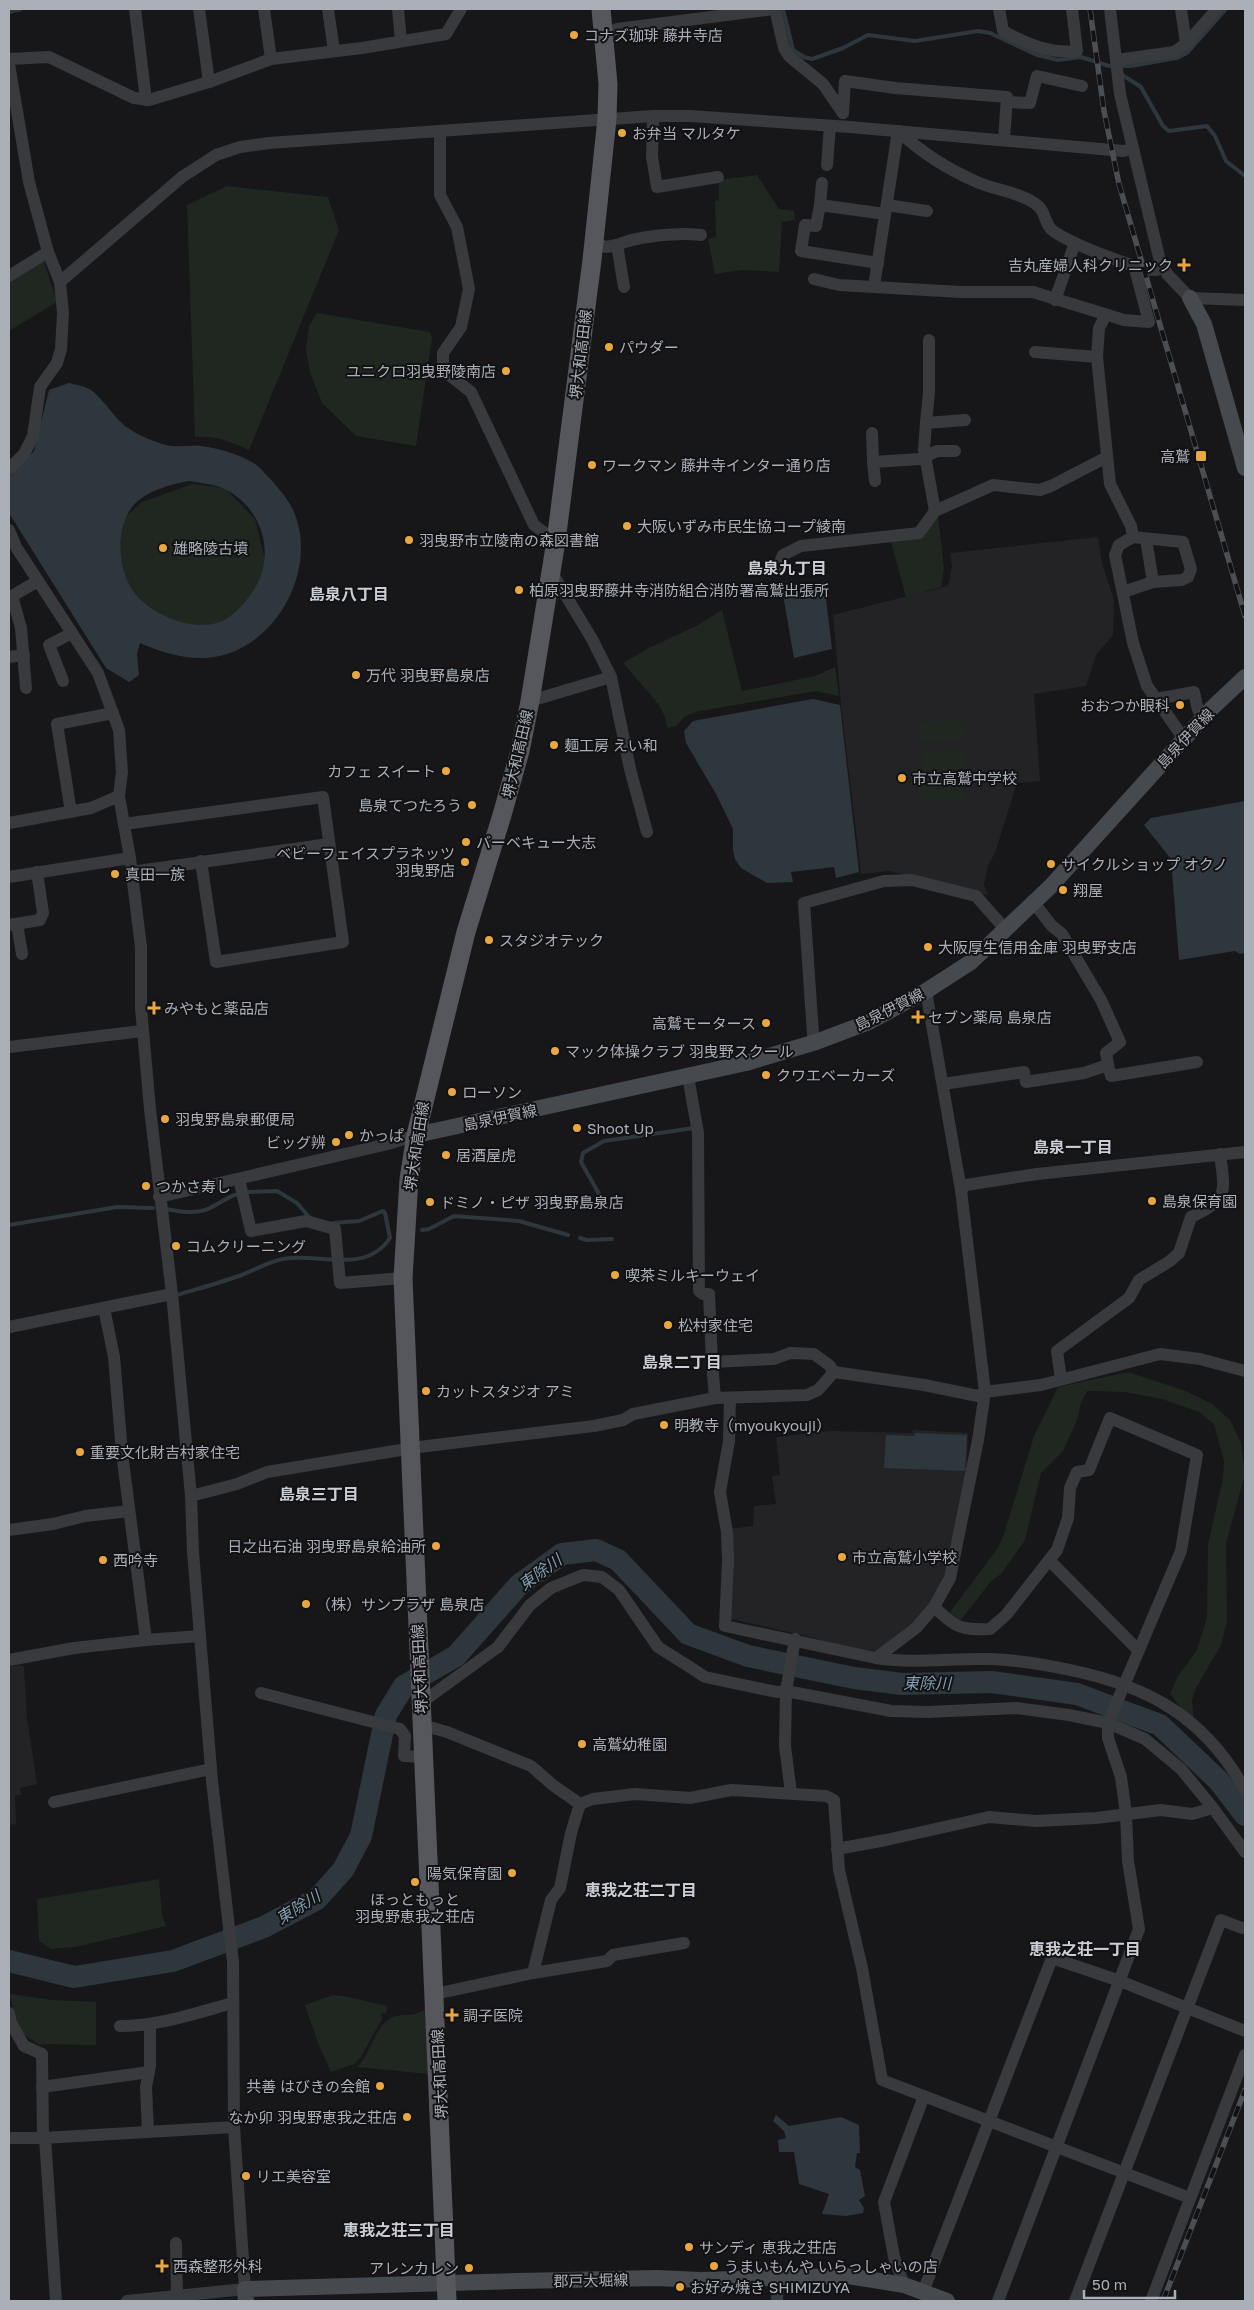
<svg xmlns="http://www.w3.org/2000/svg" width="1254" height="2310" font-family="'Golos Text','Noto Sans JP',sans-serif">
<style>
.built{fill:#232326}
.green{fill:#1f2720}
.water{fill:#2e373d;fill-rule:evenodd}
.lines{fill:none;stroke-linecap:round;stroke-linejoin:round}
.stream{stroke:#2e373d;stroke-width:4}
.river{stroke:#2e373d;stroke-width:22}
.street{stroke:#383a3e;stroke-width:12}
.secondary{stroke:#46494e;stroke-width:16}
.primary{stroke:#55575d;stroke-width:19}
.rail-casing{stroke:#4b4e53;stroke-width:5.5}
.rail{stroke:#121214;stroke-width:4;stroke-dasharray:11;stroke-linecap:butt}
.poi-dot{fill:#e9a83f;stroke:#121214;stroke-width:2}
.labels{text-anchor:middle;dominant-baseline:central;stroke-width:4;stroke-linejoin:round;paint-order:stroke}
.poi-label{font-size:15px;fill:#aaafb8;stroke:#121214;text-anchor:start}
.street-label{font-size:15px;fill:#aaafb8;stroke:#121214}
.neighbourhood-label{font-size:16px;font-weight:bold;fill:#cbced5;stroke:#121214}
.water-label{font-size:16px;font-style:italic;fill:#839eb1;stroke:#121214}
</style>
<rect width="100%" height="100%" fill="#171719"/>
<g class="built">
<polygon points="1098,537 1102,563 1114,600 1113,635 1096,655 1086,686 1034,694 1040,781 1017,783 995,853 988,865 984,885 988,895 889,871 861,874 841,705 833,615 948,586 952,567 950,553"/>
<polygon points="913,1430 968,1433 967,1468 944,1578 936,1595 915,1623 876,1651 837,1645 810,1637 732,1619 728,1612 728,1529 753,1526 754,1506 776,1504 772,1476 780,1475 776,1437 830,1431 912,1433"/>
<polygon points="21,1665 24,1667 27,1718 37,1784 20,1788 21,1795 15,1795 16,1824 9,1825 9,1667"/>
</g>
<g class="green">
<polygon points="757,175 779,209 794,211 795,220 782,222 779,272 741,270 715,274 708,239 716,237 715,201 719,200 719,180"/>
<path d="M227 186 328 197 339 230 249 450C232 442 214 435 195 437L187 205Z"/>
<polygon points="43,259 57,302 9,331 9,280"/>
<polygon points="317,313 430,332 432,338 416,446 356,436 322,403 310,372 306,350 309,326"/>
<polygon points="192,484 225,488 255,519 268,572 240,614 207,630 140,611 116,575 120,522 142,502"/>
<polygon points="938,516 944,568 941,587 906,597 891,542"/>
<polygon points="722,610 742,691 815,676 835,667 839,696 816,691 695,712 684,717 676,726 667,728 665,717 658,703 655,703 656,701 623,663 647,649 698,625"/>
<polygon points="962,720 964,739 921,742 919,722"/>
<polygon points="965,750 966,769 923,772 922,752"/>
<polygon points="964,780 965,799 921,802 920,782"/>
<polygon points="1128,1372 1186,1391 1212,1404 1230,1420 1241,1443 1245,1474 1226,1543 1227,1621 1221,1645 1196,1688 1192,1700 1194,1724 1170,1694 1178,1676 1197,1650 1207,1618 1208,1544 1223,1478 1224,1461 1214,1424 1199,1412 1162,1399 1125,1392 1087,1391 1081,1403 1077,1420 1063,1451 1041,1473 1025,1540 1001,1574 992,1580 960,1621 950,1612 998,1548 1004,1534 1034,1436 1058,1387"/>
<polygon points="159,1879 162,1915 166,1926 75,1947 51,1949 39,1941 37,1899"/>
<polygon points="10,1994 51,2000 96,2002 96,2045 38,2044 23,2034 15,2020"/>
<polygon points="333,1995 344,1996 387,2006 386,2013 381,2014 382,2019 361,2057 354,2064 331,2072 318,2043 305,2005"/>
<path d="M425 2009 429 2074 357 2067C371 2054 374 2027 391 2018 402 2012 411 2019 425 2009Z"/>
</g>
<g class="water">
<path d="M69 383C76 385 85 386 91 390 106 401 115 421 131 430 140 436 155 442 166 445 177 448 189 445 200 446 216 447 249 457 260 468 275 484 291 500 297 520 315 579 270 654 206 658 183 659 161 652 140 643L137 654 139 675 129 682 106 668 9 513V477L34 451 49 390ZM190 481C199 483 211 484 220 487 260 503 277 551 255 588 247 601 232 619 217 623 190 630 155 616 137 596 118 575 114 531 132 507 145 491 171 484 190 481Z"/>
<polygon points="824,582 832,649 794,658 782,589"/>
<polygon points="813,699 840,705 859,872 836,878 834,867 791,872 793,882 767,883 741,868 735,859 733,850 733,829 716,794 686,743 684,731 693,721"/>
<polygon points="1245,801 1245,953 1240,954 1235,951 1179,960 1171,859 1144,825 1151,818"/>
<polygon points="915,1433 967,1435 965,1471 884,1468 886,1435 915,1436"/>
<polygon points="776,2115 789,2126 841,2117 859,2125 860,2153 857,2153 855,2167 860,2170 865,2196 859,2200 864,2208 863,2213 846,2216 822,2214 829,2194 799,2184 794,2152 779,2152 778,2140 786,2138 784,2131 773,2121"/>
</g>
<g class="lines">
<g class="stream">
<polyline points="783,9 793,50 804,57 812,59 843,48 868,35 915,41 978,31 990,33 1037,55 1058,60 1081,57 1109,66 1131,66 1177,58 1187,53 1226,9"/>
<polyline points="9,12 21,9"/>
<polyline points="1121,74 1141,87 1163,126 1169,131 1207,126 1215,136 1226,161 1245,176"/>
<polyline points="247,1192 277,1191 297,1203 309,1217"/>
<polyline points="603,1201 581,1162 583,1153 604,1141 694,1128"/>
<path d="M165 1209C178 1211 192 1214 205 1210 217 1206 226 1197 238 1194"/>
<polyline points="9,1225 117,1207 153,1208"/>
<polyline points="422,1230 429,1229 454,1216 519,1221 568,1235"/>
<polyline points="580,1238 587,1240 612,1239"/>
<path d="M177 1295C197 1289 219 1283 239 1276 256 1270 272 1259 290 1258 323 1255 367 1273 390 1238L385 1213 383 1211 359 1221 333 1223"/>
</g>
<polyline class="river" points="9,1961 74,1977 173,1961 264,1927 317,1899 343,1870 361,1836 386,1715 404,1686 456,1656 519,1585 562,1554 596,1550 618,1560 688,1634 748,1656 854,1678 902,1684 992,1682 1077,1694 1160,1725 1219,1781 1245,1815"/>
<g class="street">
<polyline points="135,9 146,100"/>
<polyline points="199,9 209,82"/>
<polyline points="264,9 271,59"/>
<polyline points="328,9 334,51"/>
<polyline points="398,9 401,41"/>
<polyline points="775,9 784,48 789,56 823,84 843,113"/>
<path d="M999 9 1003 31C1027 44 1049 54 1077 51L1072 9"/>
<polyline points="1110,9 1120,94 1159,257 1167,274 1190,298 1245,300"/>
<polyline points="1181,9 1186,44"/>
<polyline points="604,34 617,29 774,9"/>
<polyline points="9,59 49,57 134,98 149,100 209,82 271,59 362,48 446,34 461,9"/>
<polyline points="1117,60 1174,52 1186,44 1217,9"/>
<polyline points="9,64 29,182 48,252 60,282 63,313 61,349 57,363 40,387 33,436 24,454 9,469"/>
<polyline points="1007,102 1030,103 1037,76 1082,86"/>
<polyline points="843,113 845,81 895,88 1007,97 1004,139"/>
<polyline points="653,116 652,157 657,187 718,177"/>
<polyline points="440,131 440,195 457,227 469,289 461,327 443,353 443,370 471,392 534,525 556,541"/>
<path d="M898 131C921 152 949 170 977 182 995 190 1015 191 1031 201 1046 209 1042 216 1050 228 1060 240 1139 271 1156 270 1157 270 1162 267 1162 267"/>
<polyline points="827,165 830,126"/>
<polyline points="820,205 822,183"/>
<polyline points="887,205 927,211"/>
<polyline points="594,243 606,247 617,245 624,287"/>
<path d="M617 245C637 236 679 232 701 235"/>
<polyline points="878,263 801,251 805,225 816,226 820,205 885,214"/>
<polyline points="9,276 48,252"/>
<polyline points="814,279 839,285 961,292 1033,292 1124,320 1149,322 1134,265"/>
<polyline points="60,282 182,177 216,155 240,147 269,143 653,116 690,116 850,127 1123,151 1132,149"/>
<polyline points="874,286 898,131"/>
<polyline points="1055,300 1075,243"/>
<polyline points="1035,352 1097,357 1110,484 1131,526 1133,537"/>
<polyline points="1097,357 1099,328 1106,315"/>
<polyline points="926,423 929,392 929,340"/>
<polyline points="872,433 873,462 920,459 937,451 955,451"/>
<polyline points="873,462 875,481"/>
<polyline points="935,511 924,450 926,423 965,420"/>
<polyline points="9,530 16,547 98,673 119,730 122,772 119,796 130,858 141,947 141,1008 150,1109 172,1294 191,1496 193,1552 212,1781 233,1962 234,2127 245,2289 127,2301"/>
<polyline points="1146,539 1153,582"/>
<polyline points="778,568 783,555 801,546 919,533 935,511 993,485 1040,490 1051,486 1107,457"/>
<polyline points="551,571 592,639 611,677 630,769 647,832"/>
<polyline points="1123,592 1153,582 1182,580 1188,577 1191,569 1183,542 1133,537 1119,545 1115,555 1133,643 1147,686 1184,739"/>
<polyline points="9,657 24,655"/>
<polyline points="63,681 49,645 72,633"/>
<polyline points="26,688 21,628 12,596 38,581"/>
<polyline points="1156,699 1194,692 1198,710 1205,717"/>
<polyline points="530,701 611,677"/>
<polyline points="71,812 57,724 113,713"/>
<polyline points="9,823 91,808 119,796"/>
<polyline points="124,824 323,797 343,942 216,962 201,861"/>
<polyline points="131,872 329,844"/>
<polyline points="9,877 130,858"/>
<polyline points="1034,903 1052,926 1062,934 1101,1000 1120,1042 1106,1053 1108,1065"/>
<polyline points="17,924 22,954"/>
<polyline points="9,925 40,920 43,913 37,872"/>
<polyline points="816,1042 813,1034 804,903 884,881 912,880 976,896 1006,930"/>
<polyline points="9,1047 142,1031"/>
<polyline points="688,1076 698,1133 699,1291 703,1294 709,1294 712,1362 774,1359 790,1353 814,1354 829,1365 834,1372"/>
<polyline points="943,1084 1024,1072 1026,1082 1084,1073 1108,1065 1111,1076 1197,1062"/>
<polyline points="239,1179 251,1231 306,1221 335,1229 340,1283 403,1278"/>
<polyline points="961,1190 966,1185 1037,1174 1245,1152"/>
<polyline points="159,1197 388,1144 416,1135"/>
<polyline points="104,1308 114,1357 122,1453 146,1640"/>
<polyline points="9,1327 172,1294"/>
<polyline points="712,1362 715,1398"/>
<path d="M1061 1379 1057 1351 1129 1298 1139 1280 1170 1261 1179 1253 1191 1217C1229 1199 1225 1193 1220 1154"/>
<polyline points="730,1398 729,1441 720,1492 727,1532 728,1560 725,1626 876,1658 916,1628 934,1607 950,1578 978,1440 985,1392 961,1190 926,991"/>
<polyline points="191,1496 237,1484 267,1472 419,1447 594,1426 623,1420 633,1414 715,1398 807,1395 818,1390 834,1372 924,1385 978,1396 985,1392 1041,1385 1160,1354 1200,1359 1245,1371"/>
<polyline points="9,1530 53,1524 85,1516 129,1511"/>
<polyline points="1049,1560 1138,1650"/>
<path d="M934 1607C957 1628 959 1630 990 1629L1006 1615 1057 1550 1068 1518 1070 1488 1077 1472 1089 1470 1110 1418 1197 1455 1181 1551 1108 1723V1738L1121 1777 1126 1814 1128 1861 1139 1929 998 2301"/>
<path d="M876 1658C915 1664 951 1658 990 1659 1017 1660 1043 1664 1070 1670 1148 1686 1205 1717 1245 1790"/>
<polyline points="9,1660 74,1648 146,1640 200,1636"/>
<polyline points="261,1693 400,1729 405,1736 404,1756 423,1757"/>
<polyline points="421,1703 498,1647 530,1605 551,1588 583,1575 602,1577 619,1590 658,1647 696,1671 705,1677 777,1692 786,1691 891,1711 928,1712 1016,1708 1069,1715 1108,1723 1145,1739 1181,1769 1213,1808 1245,1852"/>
<polyline points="422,1725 447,1732 531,1766 554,1786 580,1804"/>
<polyline points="791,1793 785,1746 786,1691 795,1639"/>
<polyline points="54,1802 211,1769"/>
<polyline points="837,1849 886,1840 989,1817 1036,1821 1096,1818 1161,1810 1192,1814 1213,1808"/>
<polyline points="533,1973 551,1900 560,1888 571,1833 580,1804 593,1799 635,1794 690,1798 731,1790 826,1796 834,1800 839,1870 862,1968 882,2080 1190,2198"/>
<polyline points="435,1994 533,1973 607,1961 613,1955 684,1943"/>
<polyline points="9,2013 11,2023 24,2046 42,2054 43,2138"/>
<path d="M120 2026C159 2026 196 2013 233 2003"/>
<polyline points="42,2087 149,2072"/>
<polyline points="148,2132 146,2087 150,2066 150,2024"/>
<polyline points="9,2138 43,2138 234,2127"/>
<polyline points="45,2138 56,2301"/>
<polyline points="176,2243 177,2296"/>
<polyline points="904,2285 894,2257 884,2202 924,2096"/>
<polyline points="923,2292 1052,1958 1120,1981 1245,2031"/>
<polyline points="777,2301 778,2278"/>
<polyline points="1075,2301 1221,1920 1242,1928"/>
<polyline points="1151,2301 1245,2055"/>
</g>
<g class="secondary">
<polyline points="1190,298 1204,324 1245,468"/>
<polyline points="416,1135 746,1063 816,1042 869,1022 926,991 971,962 1051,886 1212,708 1245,677"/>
<polyline points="246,2301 245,2289 518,2281 657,2278 700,2280 848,2276 904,2285 947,2301"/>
</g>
<polyline class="primary" points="447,2301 403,1278 409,1179 416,1135 466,932 502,815 520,751 530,701 556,541 592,260 607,119 608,84 601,9"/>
<g class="rail-casing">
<g id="rail">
<polyline points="1090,9 1104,111 1119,184 1245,616"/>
<polyline points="1163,2301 1245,2090"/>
</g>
</g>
<use href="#rail" class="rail"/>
</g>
<g class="poi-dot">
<circle cx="574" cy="35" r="5"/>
<circle cx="622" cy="133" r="5"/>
<path d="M1181.5 257.5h5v5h5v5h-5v5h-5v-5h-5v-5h5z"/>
<circle cx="609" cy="347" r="5"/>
<circle cx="506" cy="371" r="5"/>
<rect x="1195" y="450" width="12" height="12" rx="2.5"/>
<circle cx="592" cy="465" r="5"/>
<circle cx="627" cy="526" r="5"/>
<circle cx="409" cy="540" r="5"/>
<circle cx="163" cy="548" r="5"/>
<circle cx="519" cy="590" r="5"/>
<circle cx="356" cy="675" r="5"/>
<circle cx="1180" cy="705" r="5"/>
<circle cx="554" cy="745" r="5"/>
<circle cx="446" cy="771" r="5"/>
<circle cx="902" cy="778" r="5"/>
<circle cx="472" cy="805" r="5"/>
<circle cx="466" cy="842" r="5"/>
<circle cx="465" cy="862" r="5"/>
<circle cx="1051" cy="864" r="5"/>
<circle cx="115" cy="874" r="5"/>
<circle cx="1063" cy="890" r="5"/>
<circle cx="489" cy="940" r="5"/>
<circle cx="928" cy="947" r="5"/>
<path d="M151.5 1000.5h5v5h5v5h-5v5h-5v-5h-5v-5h5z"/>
<path d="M915.5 1009.5h5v5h5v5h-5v5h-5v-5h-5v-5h5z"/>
<circle cx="766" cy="1023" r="5"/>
<circle cx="555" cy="1051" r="5"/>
<circle cx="766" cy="1075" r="5"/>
<circle cx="452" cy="1092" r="5"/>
<circle cx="165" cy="1119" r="5"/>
<circle cx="577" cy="1128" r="5"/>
<circle cx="349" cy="1135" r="5"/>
<circle cx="336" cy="1142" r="5"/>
<circle cx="446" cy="1155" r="5"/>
<circle cx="146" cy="1186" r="5"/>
<circle cx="1152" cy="1201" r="5"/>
<circle cx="430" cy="1202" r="5"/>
<circle cx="176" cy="1246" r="5"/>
<circle cx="615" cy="1275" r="5"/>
<circle cx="668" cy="1325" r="5"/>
<circle cx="426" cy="1391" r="5"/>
<circle cx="664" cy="1425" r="5"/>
<circle cx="80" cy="1452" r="5"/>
<circle cx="436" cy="1546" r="5"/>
<circle cx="842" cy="1557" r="5"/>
<circle cx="103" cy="1560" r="5"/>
<circle cx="306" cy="1604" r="5"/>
<circle cx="582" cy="1744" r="5"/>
<circle cx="512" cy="1873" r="5"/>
<circle cx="415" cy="1882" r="5"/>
<path d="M449.5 2007.5h5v5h5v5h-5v5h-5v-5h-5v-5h5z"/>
<circle cx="380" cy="2086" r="5"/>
<circle cx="407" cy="2117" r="5"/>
<circle cx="246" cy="2176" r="5"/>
<circle cx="689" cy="2247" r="5"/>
<path d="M159.5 2258.5h5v5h5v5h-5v5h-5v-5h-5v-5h5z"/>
<circle cx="714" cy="2266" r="5"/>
<circle cx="469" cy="2268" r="5"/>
<circle cx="680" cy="2287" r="5"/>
</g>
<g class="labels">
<g class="poi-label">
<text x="584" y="35">コナズ珈琲 藤井寺店</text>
<text x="632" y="133">お弁当 マルタケ</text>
<text x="1173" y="265" text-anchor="end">吉丸産婦人科クリニック</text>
<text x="619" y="347">パウダー</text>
<text x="496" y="371" text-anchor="end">ユニクロ羽曳野陵南店</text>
<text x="1190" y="456" text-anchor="end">高鷲</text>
<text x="602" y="465">ワークマン 藤井寺インター通り店</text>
<text x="637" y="526">大阪いずみ市民生協コープ綾南</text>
<text x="419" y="540">羽曳野市立陵南の森図書館</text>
<text x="173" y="548">雄略陵古墳</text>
<text x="529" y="590">柏原羽曳野藤井寺消防組合消防署高鷲出張所</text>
<text x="366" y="675">万代 羽曳野島泉店</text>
<text x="1170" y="705" text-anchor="end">おおつか眼科</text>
<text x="564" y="745">麺工房 えい和</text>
<text x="436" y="771" text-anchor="end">カフェ スイート</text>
<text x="912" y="778">市立高鷲中学校</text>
<text x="462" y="805" text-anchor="end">島泉てつたろう</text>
<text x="476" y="842">バーベキュー大志</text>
<text x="455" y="853" text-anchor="end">ベビーフェイスプラネッツ<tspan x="455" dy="17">羽曳野店</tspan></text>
<text x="1061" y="864">サイクルショップ オクノ</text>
<text x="125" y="874">真田一族</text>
<text x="1073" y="890">翔屋</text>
<text x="499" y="940">スタジオテック</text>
<text x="938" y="947">大阪厚生信用金庫 羽曳野支店</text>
<text x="164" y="1008">みやもと薬品店</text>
<text x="928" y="1017">セブン薬局 島泉店</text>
<text x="756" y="1023" text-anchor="end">高鷲モータース</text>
<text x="565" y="1051">マック体操クラブ 羽曳野スクール</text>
<text x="776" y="1075">クワエベーカーズ</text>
<text x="462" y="1092">ローソン</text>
<text x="175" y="1119">羽曳野島泉郵便局</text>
<text x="587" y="1128">Shoot Up</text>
<text x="359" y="1135">かっぱ</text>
<text x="326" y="1142" text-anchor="end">ビッグ辨</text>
<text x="456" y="1155">居酒屋虎</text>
<text x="156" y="1186">つかさ寿し</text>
<text x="1162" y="1201">島泉保育園</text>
<text x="440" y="1202">ドミノ・ピザ 羽曳野島泉店</text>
<text x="186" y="1246">コムクリーニング</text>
<text x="625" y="1275">喫茶ミルキーウェイ</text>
<text x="678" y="1325">松村家住宅</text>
<text x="436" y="1391">カットスタジオ アミ</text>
<text x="674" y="1425">明教寺（myoukyouji）</text>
<text x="90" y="1452">重要文化財吉村家住宅</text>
<text x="426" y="1546" text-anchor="end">日之出石油 羽曳野島泉給油所</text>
<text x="852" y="1557">市立高鷲小学校</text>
<text x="113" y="1560">西吟寺</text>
<text x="316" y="1604">（株）サンプラザ 島泉店</text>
<text x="592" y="1744">高鷲幼稚園</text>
<text x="502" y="1873" text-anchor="end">陽気保育園</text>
<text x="415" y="1899" text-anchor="middle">ほっともっと<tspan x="415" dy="17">羽曳野恵我之荘店</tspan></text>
<text x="463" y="2015">調子医院</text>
<text x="370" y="2086" text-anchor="end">共善 はびきの会館</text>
<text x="397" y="2117" text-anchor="end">なか卯 羽曳野恵我之荘店</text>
<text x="256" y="2176">リエ美容室</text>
<text x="699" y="2247">サンディ 恵我之荘店</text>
<text x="173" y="2266">西森整形外科</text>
<text x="724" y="2266">うまいもんや いらっしゃいの店</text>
<text x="459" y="2268" text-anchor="end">アレンカレン</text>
<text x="690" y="2287">お好み焼き SHIMIZUYA</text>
</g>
<g class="street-label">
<text transform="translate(580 354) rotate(-83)">堺大和高田線</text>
<text transform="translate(1185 738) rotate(-47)">島泉伊賀線</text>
<text transform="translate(517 754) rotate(-77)">堺大和高田線</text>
<text transform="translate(889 1009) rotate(-27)">島泉伊賀線</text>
<text transform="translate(500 1117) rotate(-12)">島泉伊賀線</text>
<text transform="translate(416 1146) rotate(-81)">堺大和高田線</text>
<text transform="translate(419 1669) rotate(-93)">堺大和高田線</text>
<text transform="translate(439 2074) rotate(-93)">堺大和高田線</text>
<text transform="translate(591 2280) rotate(-1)">郡戸大堀線</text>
</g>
<g class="neighbourhood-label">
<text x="787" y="568">島泉九丁目</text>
<text x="349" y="594">島泉八丁目</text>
<text x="1073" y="1147">島泉一丁目</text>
<text x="682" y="1362">島泉二丁目</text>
<text x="319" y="1494">島泉三丁目</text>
<text x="641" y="1890">恵我之荘二丁目</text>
<text x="1085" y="1949">恵我之荘一丁目</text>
<text x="399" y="2230">恵我之荘三丁目</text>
</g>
<g class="water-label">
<text transform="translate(540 1572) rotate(-36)">東除川</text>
<text x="927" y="1683">東除川</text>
<text transform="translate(298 1907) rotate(-32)">東除川</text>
</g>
</g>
<rect width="1254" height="2310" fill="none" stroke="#aaafb8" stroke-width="20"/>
<path d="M1084 2290v8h91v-8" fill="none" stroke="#aaafb8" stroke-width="2.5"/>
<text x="1092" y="2290" font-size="15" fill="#aaafb8" stroke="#121214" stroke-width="4" paint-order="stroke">50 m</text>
</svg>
